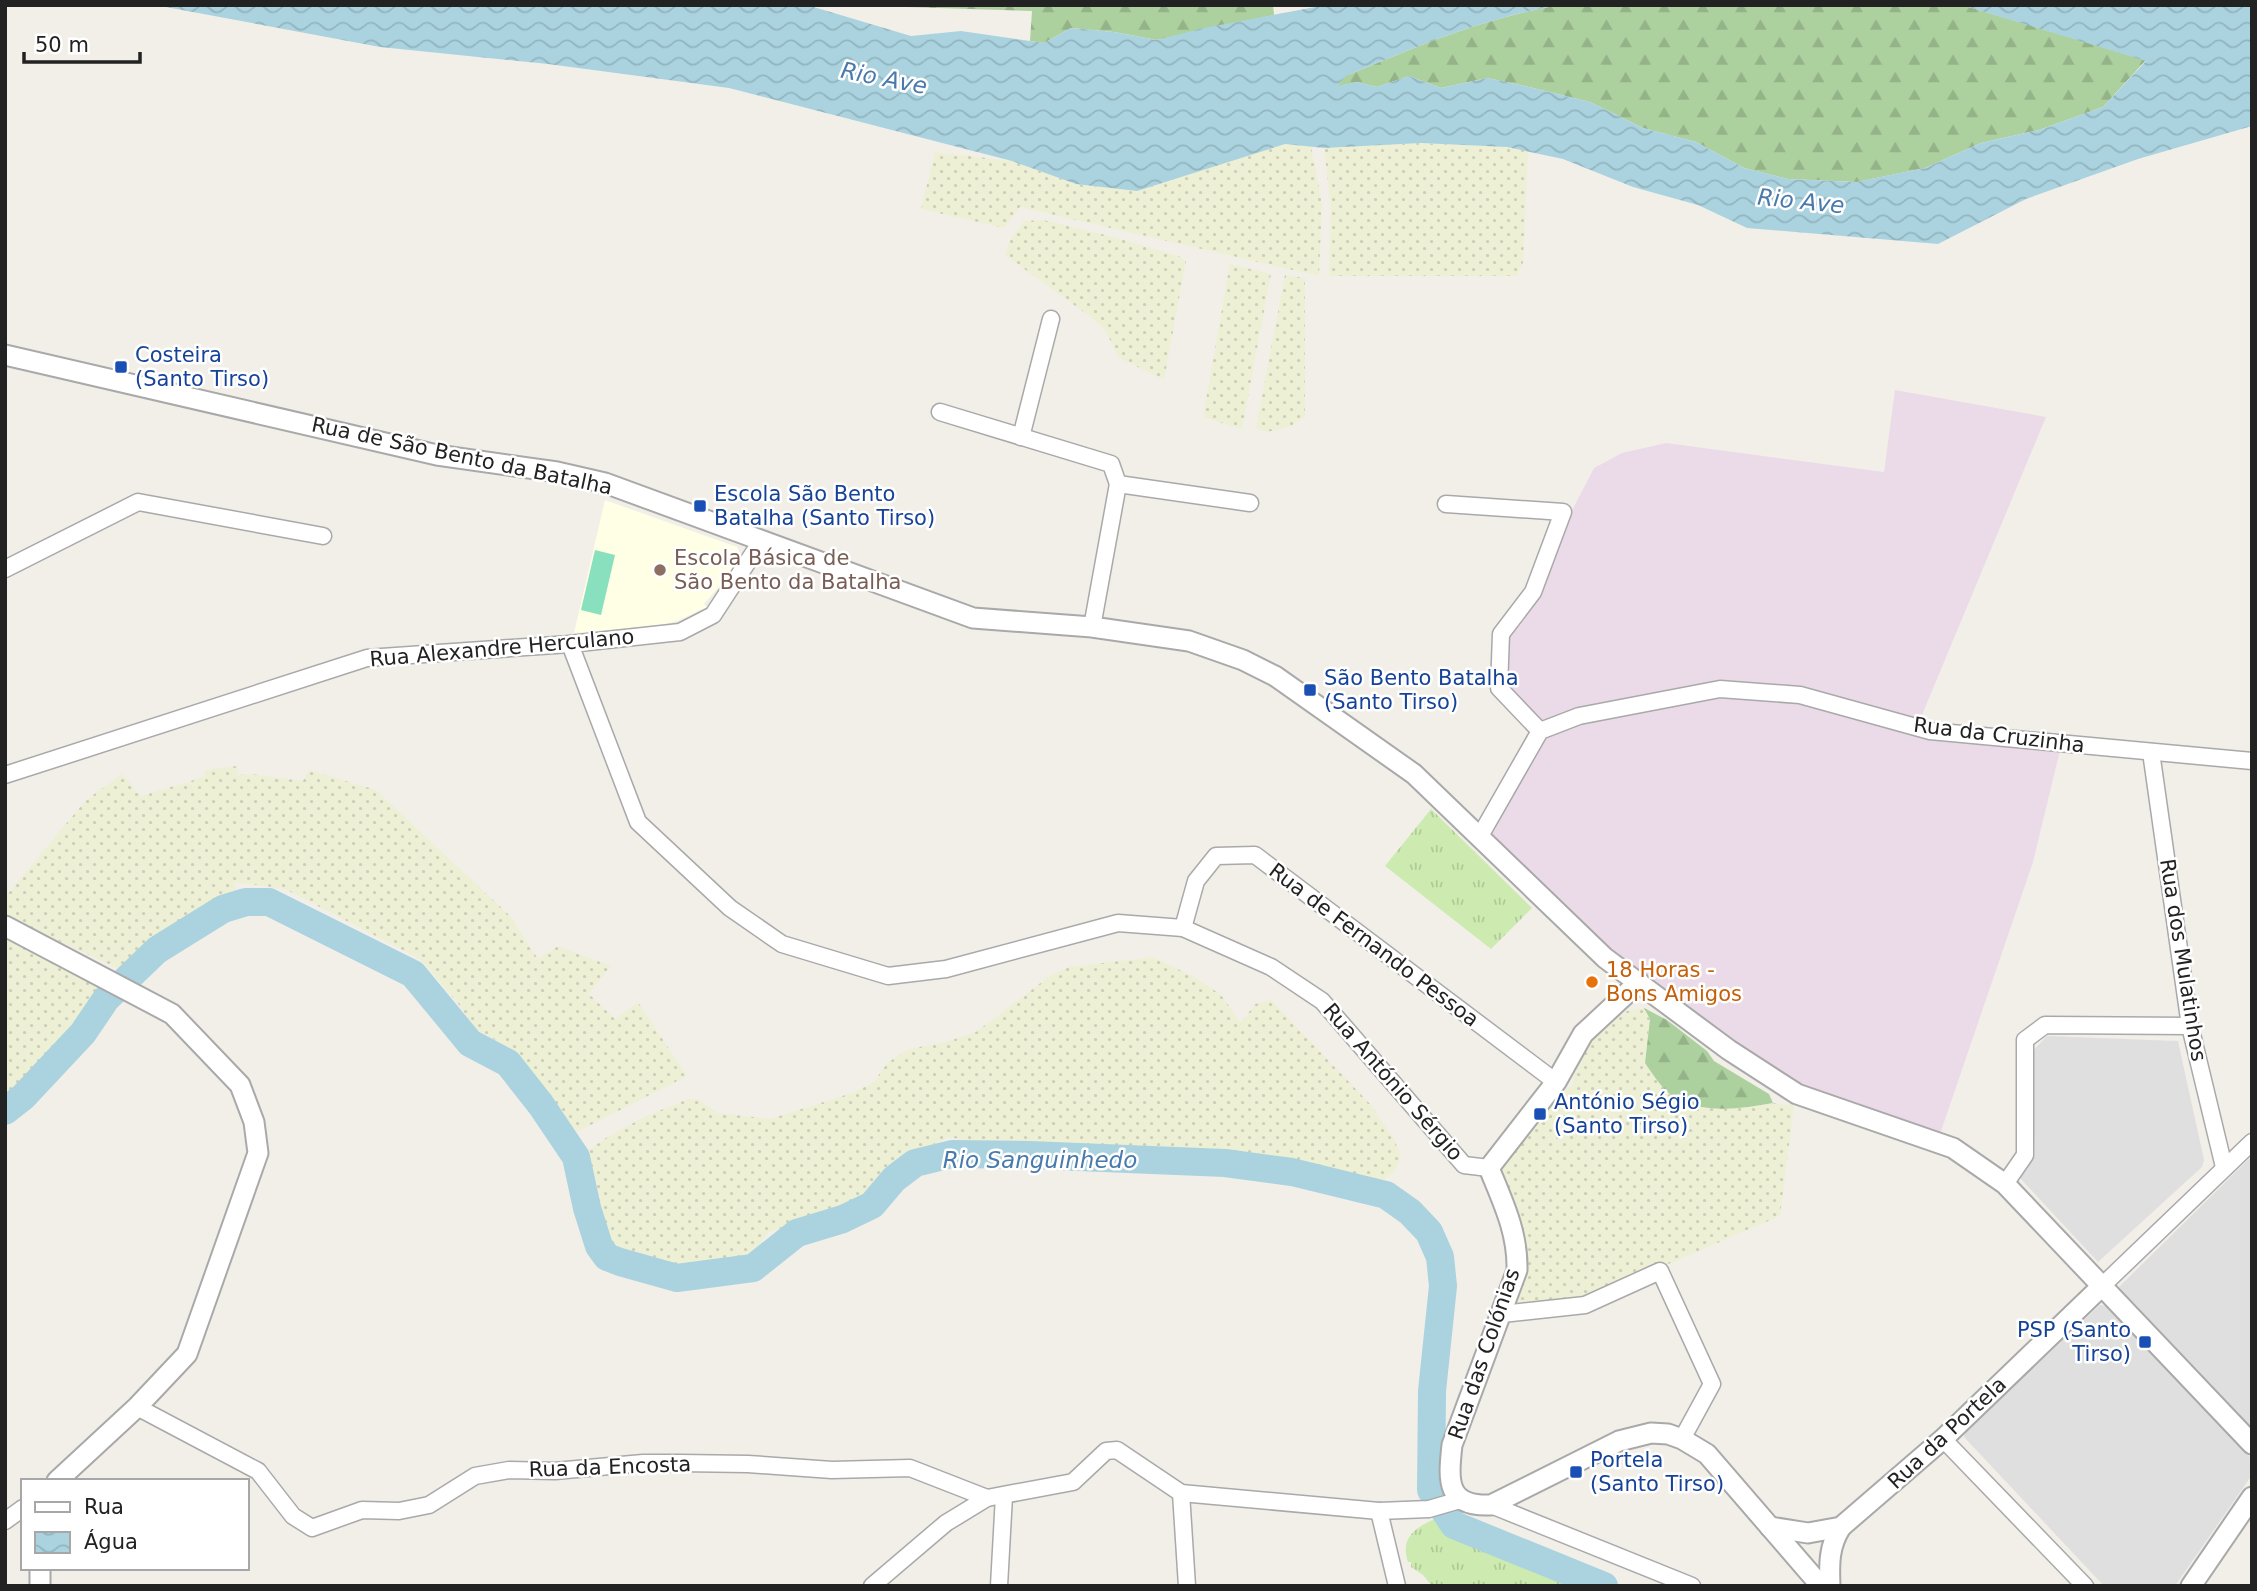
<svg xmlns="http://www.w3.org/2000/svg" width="2257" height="1591" font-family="'DejaVu Sans',sans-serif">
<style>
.residential{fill:#e0dfdf}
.industrial{fill:#ebdbe8}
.education{fill:#ffffe5}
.farmland{fill:url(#farmland-dots)}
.grass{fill:url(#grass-tufts)}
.forest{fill:url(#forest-firs)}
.pitch{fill:#88e0be}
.water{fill:url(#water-waves)}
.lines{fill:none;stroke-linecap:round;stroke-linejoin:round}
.river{stroke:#aad3df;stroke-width:28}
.minor-casing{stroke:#a9a9a9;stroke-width:19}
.tertiary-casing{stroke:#a9a9a9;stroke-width:23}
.minor{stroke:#fff;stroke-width:16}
.tertiary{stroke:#fff;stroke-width:19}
.transit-dot{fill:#1a4fb4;stroke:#fff;stroke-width:2.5}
.education-dot{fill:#8d6e63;stroke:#fff;stroke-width:2.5}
.food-dot{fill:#e8710a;stroke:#fff;stroke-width:2.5}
.labels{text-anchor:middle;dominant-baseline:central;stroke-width:5;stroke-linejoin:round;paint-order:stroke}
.transit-label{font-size:21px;fill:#164399;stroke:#fff;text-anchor:start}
.street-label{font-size:21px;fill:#222;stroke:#fff}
.education-label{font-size:21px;fill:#785e54;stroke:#fff;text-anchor:start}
.food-label{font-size:21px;fill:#c56008;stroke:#fff;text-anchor:start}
.water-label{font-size:23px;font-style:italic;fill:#4a7aab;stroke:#fff}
</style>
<defs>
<pattern id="farmland-dots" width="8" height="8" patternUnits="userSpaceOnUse" patternTransform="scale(1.75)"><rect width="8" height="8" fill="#eef0d5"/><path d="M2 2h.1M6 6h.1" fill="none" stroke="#ccceb7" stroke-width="1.8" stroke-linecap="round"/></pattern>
<pattern id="grass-tufts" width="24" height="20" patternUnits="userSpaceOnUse" patternTransform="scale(1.75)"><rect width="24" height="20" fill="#cdebb0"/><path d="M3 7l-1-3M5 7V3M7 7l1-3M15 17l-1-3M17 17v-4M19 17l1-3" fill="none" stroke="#b0c997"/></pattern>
<pattern id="forest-firs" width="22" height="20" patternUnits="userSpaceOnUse" patternTransform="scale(1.75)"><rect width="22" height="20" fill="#add19e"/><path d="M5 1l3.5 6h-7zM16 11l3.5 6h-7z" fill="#95b388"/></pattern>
<pattern id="water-waves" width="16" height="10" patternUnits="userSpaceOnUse" patternTransform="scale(1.75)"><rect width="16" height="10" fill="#aad3df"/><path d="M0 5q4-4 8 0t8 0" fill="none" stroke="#92b5bf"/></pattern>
</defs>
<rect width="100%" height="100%" fill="#f2efe9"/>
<g class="residential">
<polygon points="2047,1036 2178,1041 2204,1160 2202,1167 2098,1262 2020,1178 2035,1154 2031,1053"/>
<polygon points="2252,1156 2252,1428 2119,1287"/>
<polygon points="2100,1305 2108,1306 2252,1459 2252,1475 2175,1586 2104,1586 1964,1437 1965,1431"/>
</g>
<polygon class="industrial" points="1895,390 2046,417 1917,727 2062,742 2033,862 1940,1134 1796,1082 1698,1017 1582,925 1492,835 1535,742 1496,688 1498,635 1531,590 1594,468 1622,453 1666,443 1884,472"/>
<polygon class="education" points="605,500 737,547 740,553 735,563 728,576 704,604 707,607 677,621 662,625 574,633"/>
<g class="farmland">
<polygon points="1421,143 1507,147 1528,151 1523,263 1517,276 1329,276 1331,208 1324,148"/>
<polygon points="1285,144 1311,146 1322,204 1319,276 1020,207 1004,228 921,209 935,152 1012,161 1076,184 1137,191"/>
<polygon points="1043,220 1118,238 1181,257 1186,261 1164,380 1118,357 1106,331 1092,318 1005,255 1010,240 1024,221"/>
<polygon points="1230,264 1271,274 1242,429 1203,417"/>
<polygon points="1285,275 1305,278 1305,416 1292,426 1267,432 1256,428"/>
<polygon points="237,766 237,775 252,774 303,781 309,770 376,790 510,916 538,959 558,946 611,966 589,994 615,1019 638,1002 687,1076 577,1132 510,1048 473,1028 460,1006 420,959 285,889 234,882 237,898 207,912 157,944 128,973 11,919 5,909 5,897 86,800 122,774 141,796 204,777 205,770"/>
<polygon points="5,930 98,983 101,994 5,1103"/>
<polygon points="1153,957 1196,978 1221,995 1241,1023 1255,1004 1271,1000 1371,1105 1394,1139 1401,1157 1394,1172 1378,1183 1294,1163 1202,1149 1159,1152 1055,1142 1011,1149 949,1137 903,1159 860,1202 769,1232 752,1253 726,1262 687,1266 634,1257 613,1246 603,1231 589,1194 584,1154 604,1139 646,1116 688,1099 697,1099 718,1113 770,1119 855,1092 874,1082 887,1063 909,1049 946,1042 976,1032 1051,975 1069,967"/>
<polygon points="1644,1008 1650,1019 1645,1063 1745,1108 1773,1103 1794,1106 1780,1216 1666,1265 1664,1261 1579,1298 1557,1298 1529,1306 1523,1304 1517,1297 1525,1247 1517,1210 1499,1177 1502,1163 1544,1116 1560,1094 1573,1085 1574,1058 1592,1036 1627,1011"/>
</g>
<g class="grass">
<polygon points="1431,809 1532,908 1491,949 1385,866"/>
<path d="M1444 1515 1455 1529 1595 1586H1432L1423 1575 1411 1567V1562H1408C1398 1533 1423 1524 1444 1515Z"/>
</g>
<g class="forest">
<polygon points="1273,5 1274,15 1157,40 1114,32 1071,28 1044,43 1030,41 1032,11 873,6"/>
<path d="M1560 5H1962L2146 60 2103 107 2039 130 1981 143 1925 168 1857 182 1788 179 1744 168 1696 142 1643 128 1590 102 1529 87 1487 78 1441 88 1409 76 1377 87 1357 82 1336 87 1346 76C1415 47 1485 17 1560 5Z"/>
<path d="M1644 1008 1667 1020 1707 1051 1714 1061 1769 1094 1773 1103C1740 1109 1699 1115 1670 1094 1660 1086 1652 1073 1645 1063L1650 1019Z"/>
</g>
<polygon class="pitch" points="595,550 615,555 601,615 581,610"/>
<path class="water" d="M155 5H807L911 36 961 31 1044 43 1071 28 1114 32 1157 40 1204 28 1326 5H1560C1485 17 1415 47 1346 76L1337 86 1357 82 1377 87 1409 76 1441 88 1487 78 1529 87 1590 102 1643 128 1696 142 1744 168 1788 179 1856 182 1925 168 1981 143 2039 130 2103 107 2146 61 1962 5H2252V126L2138 159 2026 199 1938 244 1747 228 1698 205 1633 187 1563 159 1507 147 1421 143 1324 148 1285 144 1137 191 1076 184 1012 161 729 88 548 64 380 47Z"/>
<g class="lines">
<polyline class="river" points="5,1111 23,1097 83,1033 106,999 157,950 223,909 246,902 269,902 413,974 470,1043 508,1063 541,1105 576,1157 587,1208 599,1246 607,1257 620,1262 677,1278 753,1268 797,1233 843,1219 872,1205 894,1179 915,1163 952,1154 1030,1155 1225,1163 1292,1172 1386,1195 1410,1212 1429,1232 1440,1257 1443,1286 1432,1391 1431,1490 1454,1525 1604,1586"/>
<g class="minor-casing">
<g id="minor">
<polyline points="940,412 1111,464 1118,484 1250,503"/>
<polyline points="1021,437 1051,319"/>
<polyline points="1446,504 1563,512 1533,592 1501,634 1499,688 1540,731"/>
<polyline points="5,569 138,502 323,536"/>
<polyline points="1092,627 1118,484"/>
<polyline points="570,644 638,822 730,908 782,944 888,976 946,969 1118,923 1183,928 1271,967 1322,1001 1464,1165 1489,1168"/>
<polyline points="2151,752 2190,1026 2224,1167"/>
<polyline points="5,775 367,658 570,644 680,632 713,615 762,540"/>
<polyline points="1480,836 1540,731 1579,716 1720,689 1800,695 1930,731 2252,761"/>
<polyline points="1183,928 1196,881 1216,856 1255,855 1556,1082"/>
<polyline points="2005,1184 2025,1155 2025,1040 2045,1025 2190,1026"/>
<polyline points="2102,1286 2252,1142"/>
<polyline points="1502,1314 1585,1305 1660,1271 1712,1384 1682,1439"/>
<polyline points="137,1407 258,1471 293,1516 312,1528 362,1510 399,1511 429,1505 475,1476 509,1470 555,1471 643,1463 680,1463 748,1464 832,1470 910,1468 987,1498 1073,1482 1106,1451 1117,1450 1181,1493 1379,1511 1429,1509 1460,1500"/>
<polyline points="1943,1439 2085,1586"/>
<polyline points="1181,1493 1187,1586"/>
<polyline points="1491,1505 1692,1586"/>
<polyline points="1379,1511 1397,1586"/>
<polyline points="5,1521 23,1508"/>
<polyline points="872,1586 946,1523 987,1498"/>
<polyline points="999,1586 1004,1496"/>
</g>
</g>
<g class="tertiary-casing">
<g id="tertiary">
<polyline points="5,355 437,455 557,472 605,483 973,618 1092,627 1189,641 1243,660 1275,676 1414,774 1605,958 1729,1050 1797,1094 1953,1148 2005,1184 2252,1444"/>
<polyline points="5,926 172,1014 240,1085 254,1122 258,1153 187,1354 137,1407 57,1481"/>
<path d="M1639 982 1583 1034 1556 1082 1489 1168C1503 1202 1518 1233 1517 1270L1452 1445C1448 1481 1446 1507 1491 1505L1619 1441 1651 1433 1668 1434 1682 1439 1707 1454 1821 1586"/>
<polyline points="1770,1527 1808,1533 1841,1527 1943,1439 2102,1286"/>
<polyline points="40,1568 40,1586"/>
<path d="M1830 1586C1829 1563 1829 1546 1841 1527"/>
<polyline points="2191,1586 2252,1497"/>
</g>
</g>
<use href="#minor" class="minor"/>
<use href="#tertiary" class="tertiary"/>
</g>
<g class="transit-dot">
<rect x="114" y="360" width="14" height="14" rx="3.5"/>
<rect x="693" y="499" width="14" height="14" rx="3.5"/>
<rect x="1303" y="683" width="14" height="14" rx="3.5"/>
<rect x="1533" y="1107" width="14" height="14" rx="3.5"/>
<rect x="2138" y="1335" width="14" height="14" rx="3.5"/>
<rect x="1569" y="1465" width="14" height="14" rx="3.5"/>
</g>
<circle class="education-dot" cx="660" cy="570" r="7"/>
<circle class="food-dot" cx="1592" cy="982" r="7"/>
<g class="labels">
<g class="transit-label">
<text x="135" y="355">Costeira<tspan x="135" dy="24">(Santo Tirso)</tspan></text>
<text x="714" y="494">Escola São Bento<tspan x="714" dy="24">Batalha (Santo Tirso)</tspan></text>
<text x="1324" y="678">São Bento Batalha<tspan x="1324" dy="24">(Santo Tirso)</tspan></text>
<text x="1554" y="1102">António Ségio<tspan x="1554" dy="24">(Santo Tirso)</tspan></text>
<text x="2131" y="1330" text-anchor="end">PSP (Santo<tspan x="2131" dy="24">Tirso)</tspan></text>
<text x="1590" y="1460">Portela<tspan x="1590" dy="24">(Santo Tirso)</tspan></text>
</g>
<g class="street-label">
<text transform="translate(462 456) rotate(12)">Rua de São Bento da Batalha</text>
<text transform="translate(502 648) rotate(-5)">Rua Alexandre Herculano</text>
<text transform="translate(1999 735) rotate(7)">Rua da Cruzinha</text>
<text transform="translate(1374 945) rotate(37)">Rua de Fernando Pessoa</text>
<text transform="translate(2183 960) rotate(81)">Rua dos Mulatinhos</text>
<text transform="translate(1393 1082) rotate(49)">Rua António Sérgio</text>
<text transform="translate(1484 1354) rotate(-71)">Rua das Colónias</text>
<text transform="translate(1947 1433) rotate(-43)">Rua da Portela</text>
<text transform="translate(610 1467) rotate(-2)">Rua da Encosta</text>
</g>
<g class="education-label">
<text x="674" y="558">Escola Básica de<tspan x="674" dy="24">São Bento da Batalha</tspan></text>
</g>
<g class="food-label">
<text x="1606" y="970">18 Horas -<tspan x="1606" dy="24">Bons Amigos</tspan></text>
</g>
<g class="water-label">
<text transform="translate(884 78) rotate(11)">Rio Ave</text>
<text transform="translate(1801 201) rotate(6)">Rio Ave</text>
<text x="1040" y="1160">Rio Sanguinhedo</text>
</g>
</g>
<rect width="2257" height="1591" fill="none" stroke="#222222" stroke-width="14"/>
<rect x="21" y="1479" width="228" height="91" fill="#ffffff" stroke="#a7a7a7" stroke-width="2"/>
<rect x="35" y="1502" width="35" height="10" fill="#ffffff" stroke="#a7a7a7" stroke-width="2"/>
<text x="84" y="1514" font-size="21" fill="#222222">Rua</text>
<rect x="35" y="1532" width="35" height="21" fill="url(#water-waves)" stroke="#a7a7a7" stroke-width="2"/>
<text x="84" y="1549" font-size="21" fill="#222222">Água</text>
<path d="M24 52v10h116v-10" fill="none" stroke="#222222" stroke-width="3.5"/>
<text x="35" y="52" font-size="21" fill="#222222" stroke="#ffffff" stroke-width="5" paint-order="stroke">50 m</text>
</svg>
